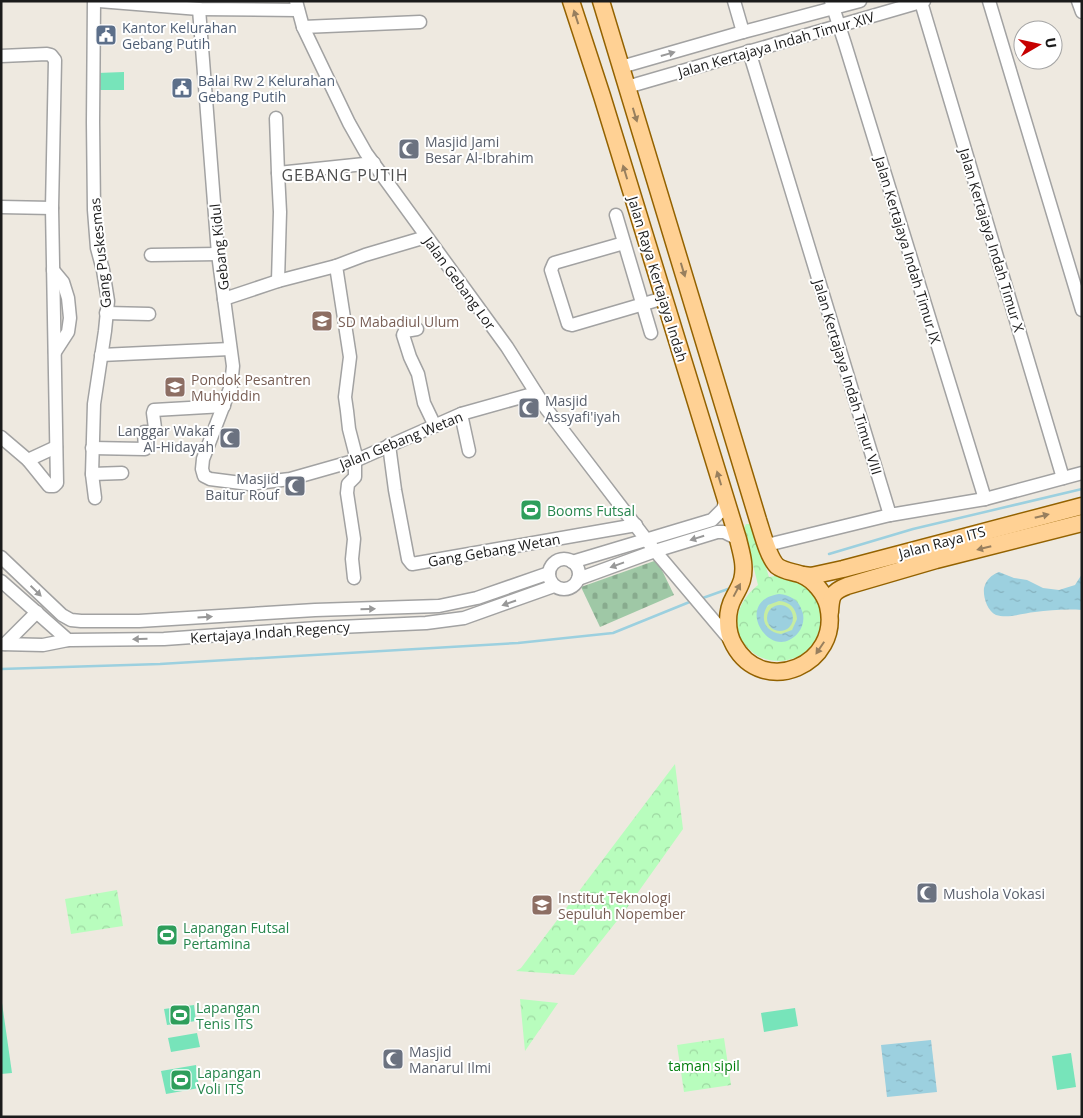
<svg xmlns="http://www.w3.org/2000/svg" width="1083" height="1118" font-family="'Open Sans',sans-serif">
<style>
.cemetery{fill:url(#cemetery-stones)}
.park{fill:url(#park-crowns)}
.garden{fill:#c6eda1}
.pitch{fill:#77e4ba}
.water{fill:url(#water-ripples);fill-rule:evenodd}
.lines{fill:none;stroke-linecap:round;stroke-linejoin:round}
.stream{stroke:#9cd0df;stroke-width:2.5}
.minor-casing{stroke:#a2a2a2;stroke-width:15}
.major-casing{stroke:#936200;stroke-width:19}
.minor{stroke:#fff;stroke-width:12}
.major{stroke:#ffd194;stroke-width:16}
.oneway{fill:#987f5e}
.oneway2{fill:#989898}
.labels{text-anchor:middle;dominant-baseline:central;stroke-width:4;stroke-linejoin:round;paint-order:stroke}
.service-label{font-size:14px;fill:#4e5e75;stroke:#fff;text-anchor:start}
.street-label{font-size:14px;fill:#1b1b1b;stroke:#fff}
.worship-label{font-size:14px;fill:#5b616d;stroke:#fff;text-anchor:start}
.education-label{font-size:14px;fill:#785e54;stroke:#fff;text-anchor:start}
.leisure-label{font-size:14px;fill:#27864d;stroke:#fff;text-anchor:start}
.park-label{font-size:14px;fill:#047f0e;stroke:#fff}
.quarter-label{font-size:16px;letter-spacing:1px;fill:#4e4e4e;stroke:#fff}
</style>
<defs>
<pattern id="cemetery-stones" width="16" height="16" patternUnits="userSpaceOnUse" patternTransform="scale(1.25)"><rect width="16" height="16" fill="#9fc8a6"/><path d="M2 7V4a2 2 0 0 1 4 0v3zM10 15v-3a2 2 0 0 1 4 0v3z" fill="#88ab8e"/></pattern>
<pattern id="park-crowns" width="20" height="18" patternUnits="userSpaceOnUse" patternTransform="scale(1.25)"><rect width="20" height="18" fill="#b8fdbd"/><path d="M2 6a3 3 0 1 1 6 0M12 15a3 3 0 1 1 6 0" fill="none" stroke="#9ed8a2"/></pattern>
<pattern id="water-ripples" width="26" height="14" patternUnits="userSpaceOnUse" patternTransform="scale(1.25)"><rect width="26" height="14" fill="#9cd0df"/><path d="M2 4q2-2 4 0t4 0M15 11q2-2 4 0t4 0" fill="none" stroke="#86b2bf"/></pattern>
</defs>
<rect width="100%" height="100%" fill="#eee9e0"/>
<polygon class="cemetery" points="657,560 674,595 600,627 581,587"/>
<g class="park">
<path d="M746 524H751L753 526 769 577C774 576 780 575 785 576 836 583 831 660 779 661 769 661 759 658 751 651 727 631 737 601 758 585L745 533 744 528Z"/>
<polygon points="675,764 683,829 624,912 574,975 516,971 521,968"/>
<polygon points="117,890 123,926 71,934 65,899"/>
<polygon points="520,999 558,1003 525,1051"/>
<polygon points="724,1038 731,1085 684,1092 677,1045"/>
</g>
<circle class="garden" cx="780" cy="618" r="17"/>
<g class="pitch">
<polygon points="124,72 124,90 97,90 97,73"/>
<polygon points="1,996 12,1073 1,1074"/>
<polygon points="194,1005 196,1021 167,1025 164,1009"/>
<polygon points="795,1008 798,1026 764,1032 761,1013"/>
<polygon points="197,1033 200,1047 171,1052 168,1038"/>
<polygon points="1071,1053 1076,1087 1057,1090 1052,1056"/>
<polygon points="196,1065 199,1088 166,1094 161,1071"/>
</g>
<g class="water">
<path d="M999 572 1014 578 1027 580 1043 588 1059 590 1075 585 1082 574V610C1067 609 1050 610 1035 612 1023 613 1008 619 996 615 987 611 983 597 984 588 986 580 991 575 999 572Z"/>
<path d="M779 594C790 595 799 600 802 611 805 618 803 627 798 633 771 665 731 601 779 594ZM779 601C790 602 796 608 797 619L792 630 781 634C765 632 759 618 768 605Z"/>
<circle cx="780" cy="618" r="13"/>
<polygon points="931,1040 937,1092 887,1097 881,1045"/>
</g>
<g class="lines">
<g class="stream">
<polyline points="829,554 913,529 1082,489"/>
<polyline points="700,599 728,589"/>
<polyline points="1,669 160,664 518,643 613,633 692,601"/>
</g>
<g class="minor-casing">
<g id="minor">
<polyline points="94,1 93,122 94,210 97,248 103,270 108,301 105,331 94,404 92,474 122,473"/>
<polyline points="99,1 199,9 298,10"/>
<polyline points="296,1 303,27 349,123 366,153 507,347 545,407 655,551 731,641"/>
<polyline points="734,1 743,32"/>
<polyline points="831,1 845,44 985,499"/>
<polyline points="989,1 1082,310"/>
<polyline points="1078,1 1082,12"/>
<polyline points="921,2 1063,478"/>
<polyline points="199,9 218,254 233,366 231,386 203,459 202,469 204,476 210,479 249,484 290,479 357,460 461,414 536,393"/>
<polyline points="303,27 420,22"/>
<polyline points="749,51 890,515 985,499 1082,473"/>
<polyline points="1,56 47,54 51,55 55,60 52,208 57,483 54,486 49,486 28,460 1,437"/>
<polyline points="621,67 743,32 860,1"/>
<polyline points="627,87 924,1"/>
<polyline points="276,118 278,173"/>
<polyline points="1,207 52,208"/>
<polyline points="616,215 651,333"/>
<polyline points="624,243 554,263 551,270 568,324 572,325 664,298"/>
<polyline points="151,255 218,254"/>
<polyline points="53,270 63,282 68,298 70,318 68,332 55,352"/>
<polyline points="278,281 280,212 278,173 374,163"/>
<polyline points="224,299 278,281 336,266"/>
<polyline points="106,313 149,314"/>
<polyline points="417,329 405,331 403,335 410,357 418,374 424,403 435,426"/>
<polyline points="101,355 230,349"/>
<polyline points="461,414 469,451"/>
<polyline points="389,445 395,490 408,559 412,564 636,525"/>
<polyline points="92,448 145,449 144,432 151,432 155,428 153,413 154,410 224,406"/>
<polyline points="28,460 56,447"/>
<polyline points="357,460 349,429 347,411 345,397 350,357 336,266 365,255 426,237"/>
<polyline points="92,474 95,498"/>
<polyline points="767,545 890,515"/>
<polyline points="1,557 62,615 71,620 81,621 139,621 315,610 439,606 477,598 549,573"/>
<circle cx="564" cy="574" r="15"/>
<polyline points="572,562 712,520 723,509 726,499"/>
<polyline points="354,578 352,559 354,539 347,493 348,484 355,477 355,461"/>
<polyline points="578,579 655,551 717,532 724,532 738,539"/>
<polyline points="1,581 68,640 71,640 164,639 317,628 426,623 464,618 554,586"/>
<polyline points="1,644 43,645 68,640"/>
<polyline points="5,644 37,612"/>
</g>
</g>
<g class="major-casing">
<g id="major">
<path d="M571 1 602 96 738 539C741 552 746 566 742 580 740 587 737 591 734 597 726 611 726 631 734 645 763 698 842 665 828 606 825 594 814 580 802 575 794 572 783 571 777 566 768 557 762 532 758 520L601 1"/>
<polyline points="803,575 811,576 843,569 1082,506"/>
<path d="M830 612C831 597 831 592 847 586L936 560 1082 523"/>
</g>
</g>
<use href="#minor" class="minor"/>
<use href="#major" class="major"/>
</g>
<defs><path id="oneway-solid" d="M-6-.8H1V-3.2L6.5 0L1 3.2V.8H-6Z" transform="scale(1.25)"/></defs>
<g class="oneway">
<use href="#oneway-solid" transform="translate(576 17) rotate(-108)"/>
<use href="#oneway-solid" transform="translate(635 115) rotate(73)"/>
<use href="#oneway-solid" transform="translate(625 172) rotate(-107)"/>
<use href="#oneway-solid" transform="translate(683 270) rotate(73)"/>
<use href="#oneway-solid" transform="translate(719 478) rotate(-107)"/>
<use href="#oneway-solid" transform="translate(1042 516) rotate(-14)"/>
<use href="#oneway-solid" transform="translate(984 548) rotate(166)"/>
<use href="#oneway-solid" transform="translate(737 590) rotate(-62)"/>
<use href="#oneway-solid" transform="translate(820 648) rotate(124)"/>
</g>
<g class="oneway2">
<use href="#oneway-solid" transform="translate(668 54) rotate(-16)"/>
<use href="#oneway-solid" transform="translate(697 538) rotate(163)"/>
<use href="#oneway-solid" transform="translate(617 565) rotate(160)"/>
<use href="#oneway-solid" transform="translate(36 591) rotate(44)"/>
<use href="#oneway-solid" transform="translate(509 603) rotate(161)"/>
<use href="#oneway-solid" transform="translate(368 609) rotate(-1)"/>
<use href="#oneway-solid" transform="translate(205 617) rotate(-4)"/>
<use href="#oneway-solid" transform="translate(140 639) rotate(179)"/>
</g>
<defs>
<g id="civic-square" transform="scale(1.125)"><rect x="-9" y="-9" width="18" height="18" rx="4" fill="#5c6f8a" stroke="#fff"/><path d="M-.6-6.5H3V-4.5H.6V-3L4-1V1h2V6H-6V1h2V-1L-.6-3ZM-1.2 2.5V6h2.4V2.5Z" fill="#fff"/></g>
<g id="mosque-square" transform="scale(1.125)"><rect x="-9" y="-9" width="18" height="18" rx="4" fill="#6b7280" stroke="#fff"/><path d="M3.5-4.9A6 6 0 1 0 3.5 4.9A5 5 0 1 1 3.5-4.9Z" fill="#fff"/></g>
<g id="school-square" transform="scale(1.125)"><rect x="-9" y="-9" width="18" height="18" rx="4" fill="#8d6e63" stroke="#fff"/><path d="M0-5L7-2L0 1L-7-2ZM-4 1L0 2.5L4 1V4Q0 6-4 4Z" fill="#fff"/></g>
<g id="stadium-square" transform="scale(1.125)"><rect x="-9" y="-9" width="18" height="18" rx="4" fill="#2e9e5b" stroke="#fff"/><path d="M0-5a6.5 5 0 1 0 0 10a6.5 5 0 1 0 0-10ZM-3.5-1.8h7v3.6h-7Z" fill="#fff"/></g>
<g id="university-square" transform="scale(1.125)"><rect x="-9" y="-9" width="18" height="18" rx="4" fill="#8d6e63" stroke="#fff"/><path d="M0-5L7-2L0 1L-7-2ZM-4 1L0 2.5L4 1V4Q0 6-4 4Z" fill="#fff"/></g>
</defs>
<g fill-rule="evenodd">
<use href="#civic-square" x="106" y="35"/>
<use href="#civic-square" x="182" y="88"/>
<use href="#mosque-square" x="409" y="149"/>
<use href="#school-square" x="322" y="321"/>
<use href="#school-square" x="175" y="387"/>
<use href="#mosque-square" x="529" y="408"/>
<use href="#mosque-square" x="230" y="438"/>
<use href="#mosque-square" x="295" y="486"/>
<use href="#stadium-square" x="531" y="510"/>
<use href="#mosque-square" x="927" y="893"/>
<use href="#university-square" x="542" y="905"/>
<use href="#stadium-square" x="167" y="935"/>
<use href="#stadium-square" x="180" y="1015"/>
<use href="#mosque-square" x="393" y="1059"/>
<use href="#stadium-square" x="181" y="1080"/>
</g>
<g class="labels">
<g class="service-label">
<text x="122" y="27">Kantor Kelurahan<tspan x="122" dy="16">Gebang Putih</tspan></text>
<text x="198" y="80">Balai Rw 2 Kelurahan<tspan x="198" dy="16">Gebang Putih</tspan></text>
</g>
<g class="street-label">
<text transform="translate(776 44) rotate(-16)">Jalan Kertajaya Indah Timur XIV</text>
<text transform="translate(992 240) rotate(73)">Jalan Kertajaya Indah Timur X</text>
<text transform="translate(219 247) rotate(-96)">Gebang Kidul</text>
<text transform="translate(908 250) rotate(73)">Jalan Kertajaya Indah Timur IX</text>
<text transform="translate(100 253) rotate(-96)">Gang Puskesmas</text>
<text transform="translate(658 279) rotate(73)">Jalan Raya Kertajaya Indah</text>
<text transform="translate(460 283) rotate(54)">Jalan Gebang Lor</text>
<text transform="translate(848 377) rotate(73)">Jalan Kertajaya Indah Timur VIII</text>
<text transform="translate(401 440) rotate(-22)">Jalan Gebang Wetan</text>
<text transform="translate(942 542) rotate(-15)">Jalan Raya ITS</text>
<text transform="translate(494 550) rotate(-10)">Gang Gebang Wetan</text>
<text transform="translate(270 632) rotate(-4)">Kertajaya Indah Regency</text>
</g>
<g class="worship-label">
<text x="425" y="141">Masjid Jami<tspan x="425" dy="16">Besar Al-Ibrahim</tspan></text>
<text x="545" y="400">Masjid<tspan x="545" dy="16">Assyafi'iyah</tspan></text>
<text x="214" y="430" text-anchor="end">Langgar Wakaf<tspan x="214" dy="16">Al-Hidayah</tspan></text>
<text x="279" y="478" text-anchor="end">Masjid<tspan x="279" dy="16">Baitur Rouf</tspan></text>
<text x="943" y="893">Mushola Vokasi</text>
<text x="409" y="1051">Masjid<tspan x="409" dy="16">Manarul Ilmi</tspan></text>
</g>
<g class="education-label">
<text x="338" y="321">SD Mabadiul Ulum</text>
<text x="191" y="379">Pondok Pesantren<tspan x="191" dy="16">Muhyiddin</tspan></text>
<text x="558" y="897">Institut Teknologi<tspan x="558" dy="16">Sepuluh Nopember</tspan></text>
</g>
<g class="leisure-label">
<text x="547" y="510">Booms Futsal</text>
<text x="183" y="927">Lapangan Futsal<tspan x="183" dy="16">Pertamina</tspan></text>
<text x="196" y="1007">Lapangan<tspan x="196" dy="16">Tenis ITS</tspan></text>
<text x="197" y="1072">Lapangan<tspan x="197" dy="16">Voli ITS</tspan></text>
</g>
<g class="park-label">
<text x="704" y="1065">taman sipil</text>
</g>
<g class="quarter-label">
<text x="345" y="175">GEBANG PUTIH</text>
</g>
</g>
<rect width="1083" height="1118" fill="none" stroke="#1b1b1b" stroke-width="5"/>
<g transform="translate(1038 45) rotate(81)"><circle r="24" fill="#ffffff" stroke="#a4a4a4"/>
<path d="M0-4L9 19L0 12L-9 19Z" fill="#c70000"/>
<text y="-8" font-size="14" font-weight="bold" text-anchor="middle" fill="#1b1b1b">U</text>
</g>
</svg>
